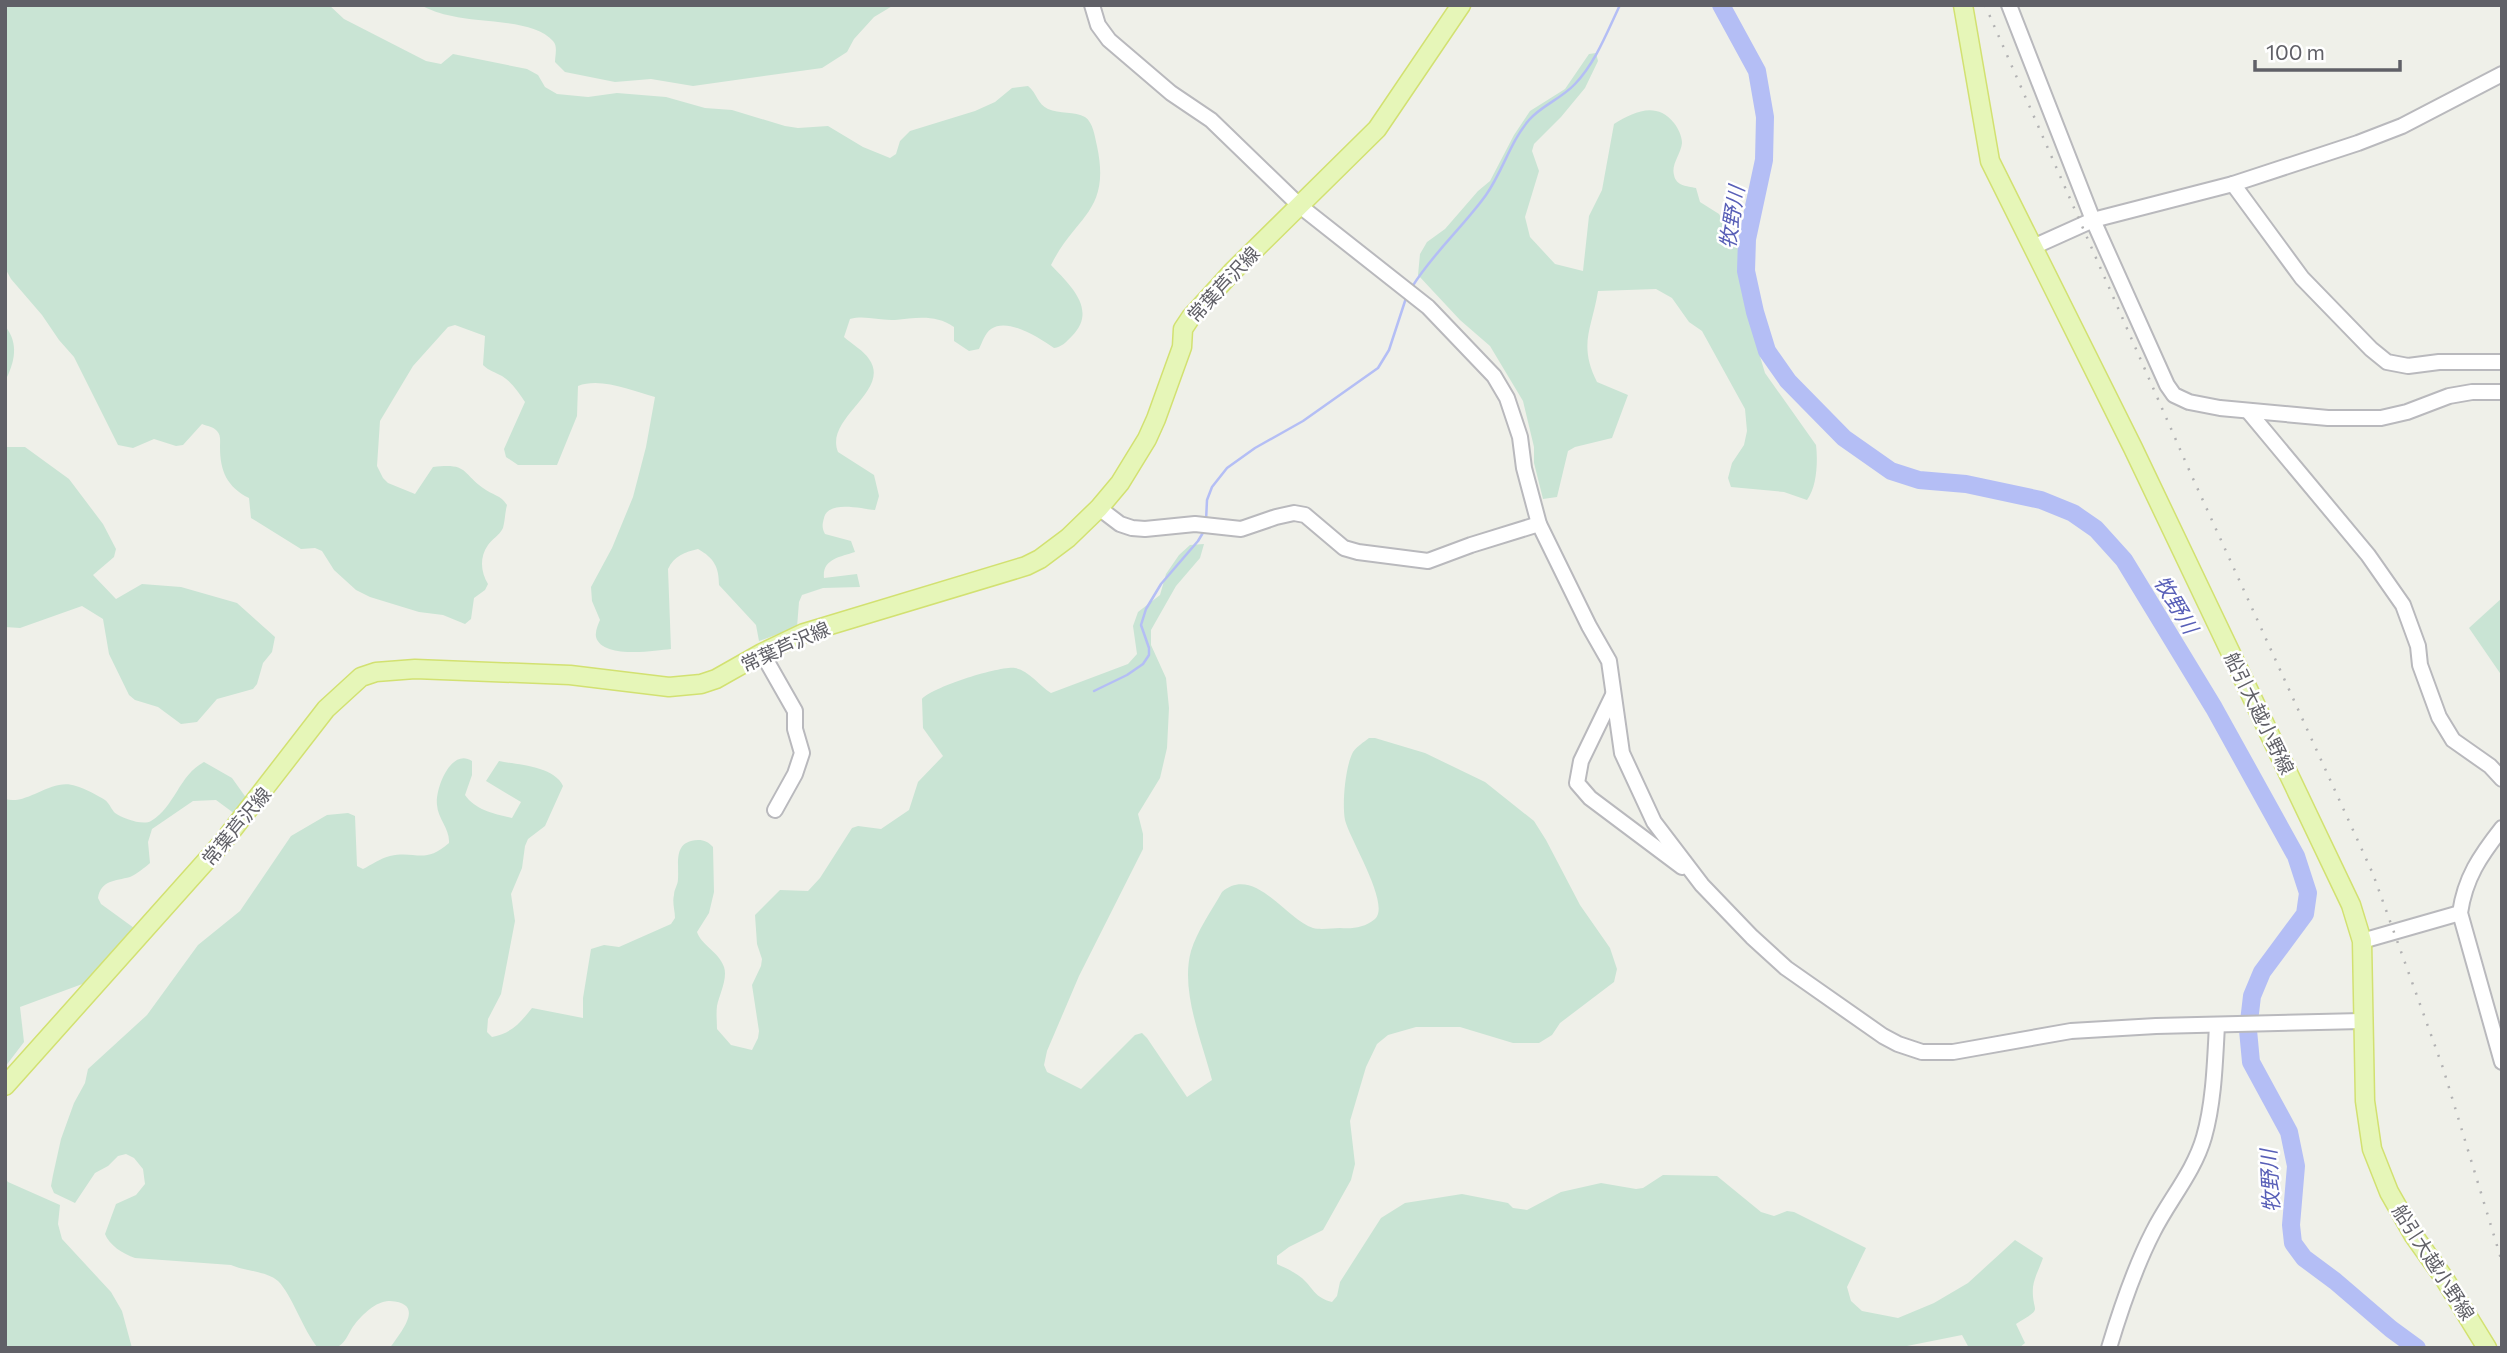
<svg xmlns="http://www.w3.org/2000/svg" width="2507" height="1353" font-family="Commissioner,'Noto Sans JP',sans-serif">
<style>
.green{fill:#c9e4d4}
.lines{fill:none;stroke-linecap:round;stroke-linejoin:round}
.stream{stroke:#b4bef5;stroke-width:2.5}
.river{stroke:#b4bef5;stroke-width:18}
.minor-casing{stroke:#b9b9bd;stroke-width:18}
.major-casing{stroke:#d2e171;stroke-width:21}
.minor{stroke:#fff;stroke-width:14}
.major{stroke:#e6f6b8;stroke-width:18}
.rail{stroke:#b2b2b3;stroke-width:2.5;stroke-dasharray:2 9;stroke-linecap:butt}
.labels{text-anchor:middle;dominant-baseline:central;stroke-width:5;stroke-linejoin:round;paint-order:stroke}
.street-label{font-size:19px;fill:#606067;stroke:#fff}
.water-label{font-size:21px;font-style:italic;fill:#585fb7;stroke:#fff}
</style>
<rect width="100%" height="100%" fill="#eff0e9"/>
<g class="green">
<path d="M5 5H329L344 19 426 61 441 64 453 54 527 69 538 75 545 87 557 94 588 97 617 93 666 97 705 108 732 110 785 126 798 128 828 126 863 147 890 158 896 154 900 141 910 131 975 111 995 102 1012 88 1028 86C1037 93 1037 104 1048 109 1059 114 1075 111 1085 117 1093 122 1095 137 1097 146 1111 212 1076 215 1051 265 1070 285 1098 310 1072 336 1066 342 1062 347 1054 348 1039 338 1008 317 991 329 985 333 982 343 979 349L969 351 954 341V327C935 314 916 318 895 320 879 321 866 315 850 319L844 337C852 344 864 351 869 359 892 391 824 418 838 452L874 475 879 496 875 510C861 509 828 500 824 518 822 525 822 528 825 534L851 541 855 552C840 557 822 559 824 578L857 574 860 587 823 588 802 595 799 602 797 627 759 641 756 625 719 585C719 567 714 558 698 549 685 552 674 556 668 569L671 649C654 651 602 659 596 637 595 631 598 625 600 620L592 601 591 587 612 548 633 497 646 447 655 397C632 391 601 377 578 386L577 416 557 465H518L506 457 504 449 525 402C519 393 512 382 502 376 495 372 489 371 483 365L485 336 455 325 448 327 413 366 380 421 377 466 383 478 388 483 415 494 433 467C468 463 461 472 483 488 492 495 501 495 507 505 505 512 505 521 503 528 499 536 492 539 488 545 479 558 481 572 488 584L485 590 474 598 471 619 465 624 443 615 419 612 370 597 356 590 334 570 322 551 315 548 301 549 251 518 249 498C227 487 220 471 220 447 220 441 221 435 217 431 214 427 207 426 202 424L183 445 176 446 154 439 133 448 118 445 74 357 59 340 42 315 11 279 5 268Z"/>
<path d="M420 5H894L874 17 854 39 847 52 822 68 693 86 651 79 615 82 565 72 555 62C555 56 558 46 553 41 535 19 479 23 452 16 441 14 430 10 420 5Z"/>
<path d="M1596 53 1598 61 1585 88 1561 117 1534 144 1532 151 1539 171 1525 217 1530 237 1555 264 1583 271 1589 216 1602 190 1614 124C1634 112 1656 101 1674 123 1678 128 1682 136 1682 143 1681 154 1671 164 1674 175 1676 186 1687 186 1696 188L1700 202 1719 214 1734 238 1743 265 1745 307 1765 373 1816 445C1818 461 1817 487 1807 500L1784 492 1731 487 1728 478 1732 463 1744 445 1747 431 1745 409 1702 331 1689 322 1672 298 1656 289 1598 291C1592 329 1578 344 1597 382L1628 395 1612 438 1575 447 1568 451 1557 497 1543 499 1534 463V447L1523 401 1490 346 1460 320 1418 275 1420 254 1427 242 1445 229 1478 191 1490 181 1514 135 1530 111 1565 89 1589 54Z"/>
<path d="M5 326C19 343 15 362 5 381Z"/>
<polygon points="5,447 25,447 69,479 103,524 116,549 114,557 93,575 116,599 142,584 181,587 237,603 275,637 272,652 263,663 257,684 253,689 217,699 197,722 181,724 158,707 135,700 129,695 109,654 103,619 82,606 20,628 5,627"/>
<path d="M1204 544 1200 558 1176 586 1151 630V645L1166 678 1169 708 1167 748 1160 778 1138 814 1143 834V849L1079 976 1047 1051 1044 1065 1047 1072 1081 1089 1135 1035 1142 1033 1147 1038 1187 1097 1212 1080C1202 1041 1180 991 1191 951 1197 931 1212 910 1222 892 1254 864 1287 920 1313 928 1321 930 1332 928 1340 928 1352 929 1364 928 1375 919 1391 905 1350 840 1345 820 1342 805 1345 767 1353 752 1356 747 1364 742 1369 738H1375L1425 753 1485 782 1534 821 1546 840 1580 905 1610 948 1617 969 1614 982 1560 1023 1552 1035 1539 1043H1513L1460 1027H1416L1388 1035 1377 1044 1366 1067 1350 1121 1355 1164 1351 1180 1323 1230 1289 1247 1277 1256V1264C1287 1269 1298 1273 1306 1282 1315 1292 1317 1298 1332 1302L1337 1296 1340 1282 1381 1218 1405 1203 1462 1194 1508 1203 1513 1208 1527 1210 1561 1192 1601 1183 1636 1189 1643 1188 1663 1175 1717 1176 1761 1212 1774 1216 1787 1211 1794 1212 1866 1248 1847 1287 1851 1301 1862 1311 1898 1318 1934 1303 1968 1283 2015 1240 2043 1258C2040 1267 2034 1278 2033 1287 2031 1314 2046 1306 2016 1324L2025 1343 2019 1348H1969L1962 1335 1897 1348H390C400 1333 427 1303 390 1301 377 1300 362 1315 355 1324 349 1331 347 1341 339 1346 333 1349 325 1348 318 1348 303 1330 292 1295 278 1281 267 1271 244 1271 231 1265L135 1258C123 1254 109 1245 105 1234L116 1204 136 1195 145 1184 143 1169 134 1158 126 1154 118 1156 108 1166 95 1173 75 1203 54 1193 51 1186 53 1175 61 1139 74 1103 85 1083 88 1069 147 1015 198 945 240 911 291 836 327 815 348 813 355 816 357 866 363 869C371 865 381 858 390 856 416 850 424 865 449 843 450 829 438 819 437 805 435 789 451 747 472 761V775L465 795C475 810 495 814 512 818L521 802 486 781 499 761C518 765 554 766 563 786L545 826 528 839 525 846 522 868 511 894 515 921 501 994 488 1019 487 1032 492 1037C512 1033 520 1023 532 1008L583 1018V998L591 949 604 945 619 947 671 924 675 918C675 911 672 902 674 895 674 889 678 885 678 879 679 862 673 841 698 840 705 840 708 842 713 847L714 892 709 913 697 932C701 945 719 952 724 967 728 979 719 995 717 1006 716 1014 717 1022 717 1029L731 1045 752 1050 758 1038 759 1031 752 985 761 966 762 959 757 944 755 915 780 890 808 891 820 878 852 828 858 826 881 829 909 810 918 782 943 756 923 728 922 699C933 687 999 666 1015 668 1028 670 1040 686 1051 693L1128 664 1137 654 1133 626 1138 612 1160 595 1166 574 1179 555 1190 545Z"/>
<polygon points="2502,598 2502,676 2469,628"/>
<path d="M204 762 232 778 247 799 235 814 216 800 193 801 152 829 148 842 150 863C144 868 137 874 130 877 115 881 101 880 98 898L101 904 134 928 85 983 20 1007 24 1042 5 1067V799C28 806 51 777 76 786 86 789 97 795 105 800 110 804 111 809 115 813 122 818 143 826 151 821 175 807 179 775 204 762Z"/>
<polygon points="5,1178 8,1182 60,1205 58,1224 62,1239 111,1292 122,1311 132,1348 5,1348"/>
</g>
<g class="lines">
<g class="stream">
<path d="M1412 287C1433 253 1463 227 1486 195 1503 171 1510 142 1529 120 1542 105 1561 99 1575 84 1596 62 1607 32 1620 5"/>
<polyline points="1206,521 1207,500 1212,487 1227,468 1255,448 1303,421 1378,368 1389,350 1407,295"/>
<polyline points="1094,691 1127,675 1143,664 1149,655 1149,648 1141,625 1146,609 1161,584 1198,541 1204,531"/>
</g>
<polyline class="river" points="1721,5 1757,71 1765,117 1764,160 1747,239 1746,271 1755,312 1767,351 1788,381 1844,438 1891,471 1919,480 1966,484 2041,500 2073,513 2096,529 2124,560 2214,708 2296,856 2308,893 2305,914 2262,972 2252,996 2248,1030 2251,1062 2289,1132 2296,1166 2291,1225 2293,1243 2304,1258 2335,1281 2391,1329 2417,1348"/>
<g class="minor-casing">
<g id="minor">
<polyline points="1092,5 1098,25 1109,40 1171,93 1211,120 1300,206 1428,307 1494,376 1507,398 1520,437 1524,468 1539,524 1589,626 1609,661 1622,753 1654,822 1702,885 1752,937 1786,968 1883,1036 1898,1044 1922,1052 1953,1052 2071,1031 2156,1026 2362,1021"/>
<polyline points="2009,5 2093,220 2167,385 2174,395 2189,402 2220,408 2328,418 2381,418 2407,412 2449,396 2472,392 2502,392"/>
<polyline points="2233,184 2302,278 2371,349 2387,362 2408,366 2439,362 2502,362"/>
<polyline points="2033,247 2093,220 2233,184 2358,143 2402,126 2502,74"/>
<polyline points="2248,411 2368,555 2403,605 2418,646 2420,665 2439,717 2453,740 2490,766 2502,779"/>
<polyline points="1099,508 1120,524 1132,528 1145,529 1195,524 1241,529 1276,517 1294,513 1305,515 1344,548 1358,552 1428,561 1471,545 1539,524"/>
<polyline points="762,653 795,711 795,729 802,753 795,774 775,810"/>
<polyline points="1613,695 1581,761 1577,783 1590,798 1682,867"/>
<path d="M2502 828C2480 856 2465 878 2460 913L2502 1062"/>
<polyline points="2362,941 2460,913"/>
<path d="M2109 1348C2121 1308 2134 1269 2153 1232 2169 1200 2194 1172 2204 1137 2214 1102 2215 1061 2217 1025"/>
</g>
</g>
<g class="major-casing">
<g id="major">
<polyline points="1963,5 1990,161 2133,448 2351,905 2362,941 2365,1101 2372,1149 2389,1192 2414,1236 2444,1278 2487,1348"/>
<polyline points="5,1086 223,842 326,709 361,677 376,672 415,669 570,675 669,687 701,684 716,679 762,653 804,633 1026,566 1040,559 1068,538 1099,508 1120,483 1147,439 1156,419 1182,347 1183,329 1191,317 1232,272 1377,129 1461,5"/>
</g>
</g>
<use href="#minor" class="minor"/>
<use href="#major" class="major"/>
<polyline class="rail" points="1985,5 2190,472 2373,874 2443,1068 2502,1262"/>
</g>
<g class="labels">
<g class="street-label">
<text transform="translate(1223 284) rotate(-47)">常葉芦沢線</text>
<text transform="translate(785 646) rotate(-24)">常葉芦沢線</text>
<text transform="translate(2260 713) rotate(64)">船引大越小野線</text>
<text transform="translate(236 826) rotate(-50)">常葉芦沢線</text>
<text transform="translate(2434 1262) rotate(57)">船引大越小野線</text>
</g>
<g class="water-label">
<text transform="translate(1731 217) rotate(-81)">牧野川</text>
<text transform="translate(2177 604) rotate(59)">牧野川</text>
<text transform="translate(2269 1181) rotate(-93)">牧野川</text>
</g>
</g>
<rect width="2507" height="1353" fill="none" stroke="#606067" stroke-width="14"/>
<path d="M2255 60v10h145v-10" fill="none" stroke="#606067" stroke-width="3.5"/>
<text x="2266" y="60" font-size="21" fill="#606067" stroke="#ffffff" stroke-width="5" paint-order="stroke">100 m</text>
</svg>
